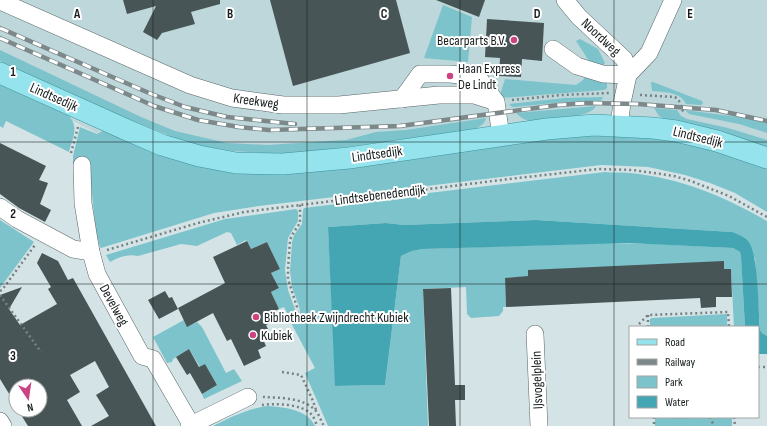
<svg xmlns="http://www.w3.org/2000/svg" width="767" height="426" font-family="'Sofia Sans Condensed',sans-serif">
<style>
.built{fill:#bed7da}
.green{fill:#7cc3cc}
.water{fill:#44a6b2}
.building{fill:#485557}
.lines{fill:none;stroke-linecap:round;stroke-linejoin:round}
.minor-casing{stroke:#586667;stroke-width:18}
.major-casing{stroke:#3b929c;stroke-width:22}
.path{stroke:#768182;stroke-width:2.5;stroke-dasharray:2 3;stroke-linecap:butt}
.minor{stroke:#fff;stroke-width:17}
.major{stroke:#95e3ec;stroke-width:21}
.rail-casing{stroke:#7c8889;stroke-width:4.5}
.rail{stroke:#fff;stroke-width:3;stroke-dasharray:9;stroke-linecap:butt}
.grid{fill:none;stroke:#171d1e;stroke-width:1;stroke-opacity:0.55}
.poi-dot{fill:#cb4481;stroke:#fff;stroke-width:1.5}
.labels{text-anchor:middle;dominant-baseline:central;stroke-width:4;stroke-linejoin:round;paint-order:stroke}
.street-label{font-size:14px;fill:#171d1e;stroke:#fff}
.poi-label{font-size:14px;fill:#171d1e;stroke:#fff;text-anchor:start}
.grid-label{font-size:13px;text-anchor:middle;font-weight:bold;fill:#171d1e;stroke:#fff;stroke-width:4;stroke-linejoin:round;paint-order:stroke}
</style>
<rect width="100%" height="100%" fill="#d4e4e6"/>
<polygon class="built" points="0,0 767,0 767,167 650,138 200,187 0,83"/>
<g class="green">
<polygon points="443,5 472,17 468,62 424,58"/>
<polygon points="580,39 598,49 605,63 602,66 589,61 576,41"/>
<polygon points="0,50 141,117 175,131 227,143 267,145 346,140 376,132 406,130 486,118 484,123 476,129 317,151 278,154 233,151 201,146 173,137 111,112 0,61"/>
<polygon points="588,73 607,79 607,88 604,90 501,98 500,95 505,79 576,85 583,80"/>
<path d="M651 82H653L702 101 703 103 701 105 686 104C681 92 664 92 652 91Z"/>
<path d="M0 84 67 114C80 126 73 137 69 152L6 121 3 128 0 126Z"/>
<polygon points="603,97 601,101 564,102 515,107 512,107 509,104 565,98"/>
<path d="M596 106C590 119 546 119 532 121 526 121 521 118 516 113Z"/>
<polygon points="654,108 677,110 681,116 687,119 728,128 767,140 767,148 664,119 659,116"/>
<polygon points="685,110 746,118 767,123 767,133 739,124 689,114"/>
<polygon points="80,127 97,134 103,131 109,132 236,172 291,174 577,135 675,139 767,166 767,212 735,193 710,183 685,175 648,167 601,165 259,206 214,213 101,248 100,247 96,232 93,204 89,163 73,164 73,156"/>
<path d="M605 172C613 173 622 172 630 173 681 178 723 196 767 221V336L762 333 760 330 755 258 732 232 536 220 404 225 386 223 328 227 336 386 385 385 401 256 412 251 423 249 603 243 653 244 733 248 740 252 741 257 745 327H734L731 269 505 278 506 307H503V311L499 316 471 318 467 314 466 287 423 289 428 426H328L305 373 315 368 290 321 297 318 300 312 299 306 292 287 290 271 292 242 294 235 302 224 303 210 304 208Z"/>
<path d="M296 209 298 211V221L288 238 285 270 288 290 295 309 294 313 289 317 284 307 279 309 271 292 279 288 271 273 280 269 267 242 251 249 246 240 237 245 231 233 227 232 197 246 181 244 138 256C128 254 119 257 110 262L106 255 225 219Z"/>
<polygon points="0,220 34,242 0,288"/>
<polygon points="727,314 727,327 650,327 650,319 652,318"/>
<polygon points="184,320 186,324 190,325 197,322 202,327 226,373 234,369 242,381 204,399 202,394 217,385 205,364 200,367 189,349 173,359 172,362 167,363 153,337"/>
<path d="M267 406C283 407 307 409 315 426H213C231 417 247 409 267 406Z"/>
<rect x="655" y="417" width="77" height="9"/>
</g>
<path class="water" d="M536 220 732 232C737 234 745 237 748 241 759 254 758 311 760 330L762 333 767 336V354H758V327H745L741 257 740 252 733 248 627 243 423 249 412 251 401 256 385 385 335 386 328 227 386 223 404 225Z"/>
<g class="building">
<polygon points="123,0 220,0 220,4 191,12 195,24 162,33 157,40 143,32 156,6 127,14"/>
<polygon points="270,0 396,0 410,53 293,86"/>
<polygon points="436,0 485,0 479,17"/>
<polygon points="487,19 544,23 542,61 522,59 521,77 499,76 500,58 485,57"/>
<polygon points="0,143 46,166 39,180 48,183 40,204 51,210 45,222 19,208 0,194"/>
<polygon points="247,241 251,249 267,242 280,269 271,273 279,288 271,292 279,309 271,313 275,321 266,325 270,333 262,337 266,346 258,350 261,358 244,366 231,339 227,341 213,313 187,327 178,308 225,283 213,257"/>
<polygon points="42,253 58,261 68,280 73,278 156,426 91,426 109,416 96,395 109,387 95,361 70,375 80,392 67,400 82,426 28,426 18,410 40,410 40,386 16,386 16,405 0,379 0,295 22,287 9,309 20,325 57,304 48,289 51,287 37,263"/>
<polygon points="724,261 724,269 731,269 732,297 716,297 716,307 701,308 700,298 506,307 505,278 528,276 528,270"/>
<polygon points="451,288 455,385 465,385 465,400 455,400 456,426 429,426 423,289"/>
<polygon points="165,291 169,298 172,297 178,309 159,319 148,300"/>
<polygon points="189,349 199,367 205,364 217,385 202,394 190,373 187,375 176,357"/>
</g>
<g class="lines">
<g class="minor-casing">
<g id="minor">
<polyline points="565,0 579,17 624,59 628,68 628,75 622,103 619,125"/>
<polyline points="0,1 190,85 232,98 283,105 339,105 439,95 474,95 496,102 501,136"/>
<polyline points="553,49 577,66 603,74 628,75 649,53 673,0"/>
<polyline points="402,99 420,74 450,74 478,77 496,102"/>
<polyline points="82,165 83,203 91,252 97,274 142,356 153,359 192,426"/>
<polyline points="0,207 17,219 73,249 91,252"/>
<polyline points="535,334 539,426"/>
<polyline points="0,421 3,426"/>
<polyline points="189,426 248,397"/>
</g>
</g>
<g class="major-casing">
<polyline id="major" points="0,73 127,130 162,145 199,156 236,163 283,164 349,158 547,129 594,125 653,128 676,131 717,141 767,158"/>
</g>
<g class="path">
<polyline points="640,95 675,97 679,101 684,114"/>
<polyline points="512,100 562,95 609,93"/>
<polyline points="71,153 78,127"/>
<polyline points="107,250 198,223 244,212 509,179 598,169 633,170 674,176 691,181 729,196 767,217"/>
<polyline points="0,291 2,290 35,245"/>
<polyline points="0,295 41,352"/>
<polyline points="648,315 648,327"/>
<polyline points="285,320 295,316 297,313 297,307 288,279 288,269 290,240 292,235 300,223 300,204"/>
<polyline points="639,324 648,315 728,312 729,327"/>
<polyline points="758,367 767,367"/>
<polyline points="282,372 301,375 313,401 316,410"/>
<path d="M263 397C279 398 302 397 315 410 319 414 321 421 324 426"/>
<path d="M262 405C275 403 302 404 311 414 314 417 316 423 317 426"/>
<polyline points="654,417 654,426"/>
<polyline points="674,417 693,417"/>
<polyline points="710,417 714,426"/>
<polyline points="734,417 735,426"/>
</g>
<use href="#minor" class="minor"/>
<use href="#major" class="major"/>
<g class="rail-casing">
<g id="rail">
<polyline points="0,28 149,93 185,107 227,117 295,124"/>
<polyline points="0,38 154,106 198,120 239,127 269,130 400,126 558,105 587,103 638,104 716,110 767,121"/>
</g>
</g>
<use href="#rail" class="rail"/>
</g>
<path class="grid" d="M153 0V426M307 0V426M460 0V426M614 0V426M0 142H767M0 284H767"/>
<g class="poi-dot">
<circle cx="514" cy="40" r="4"/>
<circle cx="450" cy="76" r="4"/>
<circle cx="256" cy="317" r="4"/>
<circle cx="253" cy="335" r="4"/>
</g>
<g class="labels">
<g class="street-label">
<text transform="translate(601 37) rotate(43)">Noordweg</text>
<text transform="translate(54 97) rotate(24)">Lindtsedijk</text>
<text transform="translate(256 101) rotate(8)">Kreekweg</text>
<text transform="translate(698 137) rotate(14)">Lindtsedijk</text>
<text transform="translate(377 154) rotate(-8)">Lindtsedijk</text>
<text transform="translate(380 195) rotate(-7)">Lindtsebenedendijk</text>
<text transform="translate(114 305) rotate(61)">Develweg</text>
<text transform="translate(537 380) rotate(-92)">IJsvogelplein</text>
</g>
<g class="poi-label">
<text x="506" y="40" text-anchor="end">Becarparts B.V.</text>
<text x="458" y="68">Haan Express<tspan x="458" dy="16">De Lindt</tspan></text>
<text x="264" y="317">Bibliotheek Zwijndrecht Kubiek</text>
<text x="261" y="335">Kubiek</text>
</g>
</g>
<g class="grid-label">
<text x="77" y="18">A</text>
<text x="230" y="18">B</text>
<text x="384" y="18">C</text>
<text x="537" y="18">D</text>
<text x="690" y="18">E</text>
<text x="13" y="76">1</text>
<text x="13" y="218">2</text>
<text x="13" y="360">3</text>
</g>
<rect x="629" y="326" width="130" height="92" fill="#ffffff" stroke="#a2a5a5"/>
<rect x="637" y="339" width="20" height="6" fill="#95e3ec" stroke="#a2a5a5"/>
<text x="665" y="346" font-size="12" fill="#171d1e">Road</text>
<rect x="637" y="359" width="20" height="6" fill="#7c8889" stroke="#a2a5a5"/>
<text x="665" y="366" font-size="12" fill="#171d1e">Railway</text>
<rect x="637" y="376" width="20" height="12" fill="#7cc3cc" stroke="#a2a5a5"/>
<text x="665" y="386" font-size="12" fill="#171d1e">Park</text>
<rect x="637" y="396" width="20" height="12" fill="#44a6b2" stroke="#a2a5a5"/>
<text x="665" y="406" font-size="12" fill="#171d1e">Water</text>
<g transform="translate(28 398) rotate(167)"><circle r="19" fill="#ffffff" stroke="#a2a5a5"/>
<path d="M0-3L7 15L0 10L-7 15Z" fill="#cb4481"/>
<text y="-6" font-size="11" font-weight="bold" text-anchor="middle" fill="#171d1e">N</text>
</g>
</svg>
